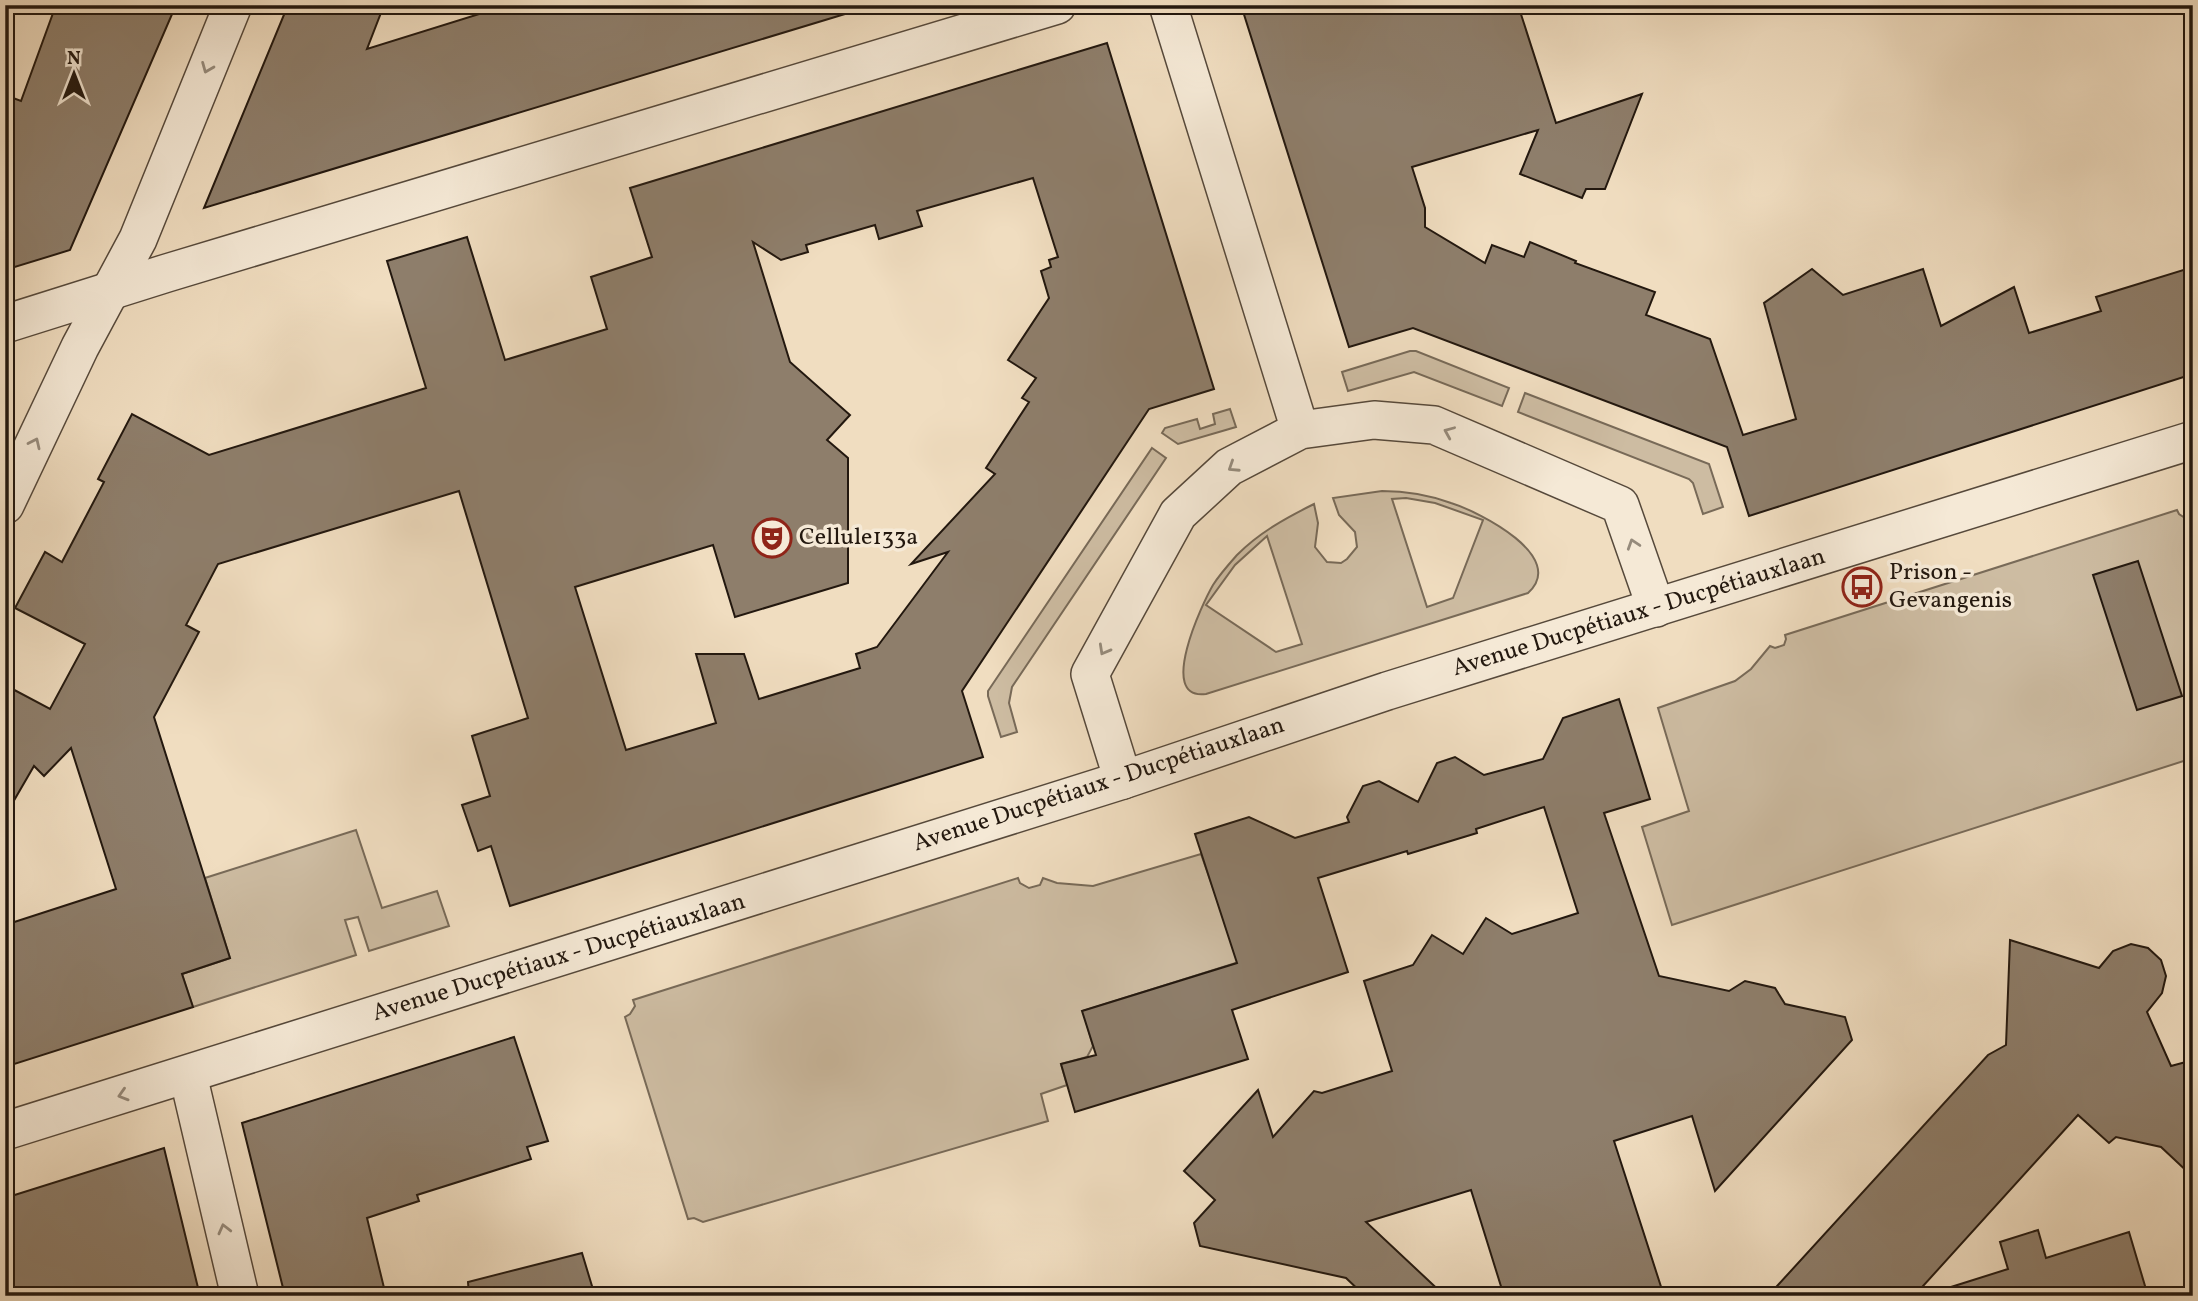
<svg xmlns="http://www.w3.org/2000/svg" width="2198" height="1301" font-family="Vollkorn,serif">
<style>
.green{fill:#cdbca2;stroke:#786a58;stroke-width:2;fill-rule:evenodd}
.building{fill:#8e7e6b;stroke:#23180f;stroke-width:2;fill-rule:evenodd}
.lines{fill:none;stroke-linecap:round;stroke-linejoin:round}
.street-casing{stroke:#56493b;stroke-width:40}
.street{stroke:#f5e9d6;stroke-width:37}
.oneway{stroke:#968b7c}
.labels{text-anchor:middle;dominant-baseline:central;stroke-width:7;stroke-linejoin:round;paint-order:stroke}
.poi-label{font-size:24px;fill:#23180f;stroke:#f5e9d6;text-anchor:start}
.street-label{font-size:24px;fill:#23180f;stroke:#f5e9d6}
</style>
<rect width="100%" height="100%" fill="#f0ddc0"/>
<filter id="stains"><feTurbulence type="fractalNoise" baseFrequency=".00286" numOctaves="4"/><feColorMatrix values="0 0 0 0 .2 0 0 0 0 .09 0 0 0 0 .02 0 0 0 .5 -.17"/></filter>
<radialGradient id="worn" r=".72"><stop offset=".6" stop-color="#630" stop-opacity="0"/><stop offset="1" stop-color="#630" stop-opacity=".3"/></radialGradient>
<g class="green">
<polygon points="1410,351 1416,351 1509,388 1502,406 1414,372 1348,391 1342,372"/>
<polygon points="1525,393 1709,464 1723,507 1703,514 1693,483 1689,479 1518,412"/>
<polygon points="1230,409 1236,427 1178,444 1162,433 1165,428 1197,419 1200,429 1215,424 1213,414"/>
<polygon points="1152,448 1166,458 1012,687 1009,703 1017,732 1001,737 988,696 988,691"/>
<path d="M1382 491C1406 491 1429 495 1451 503 1480 512 1568 557 1528 593L1206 694C1156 701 1203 602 1213 585 1220 574 1229 564 1237 555 1260 532 1286 518 1314 504L1318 523 1315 547 1327 562 1341 563 1347 559 1357 547 1355 532 1339 515 1333 498ZM1406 498 1435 503 1483 520 1453 598 1427 607 1392 499ZM1267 536 1302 644 1276 652 1206 605 1235 565Z"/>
<polygon points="2177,510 2179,514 2185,518 2189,517 2193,529 2193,758 1672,925 1642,827 1689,811 1658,708 1735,681 1751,669 1770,646 1775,648 1784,645 1786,639 1785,635"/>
<polygon points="356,830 382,908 437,891 449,926 369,951 358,917 345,920 356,955 193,1007 182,974 230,958 205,878"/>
<polygon points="1201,854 1239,962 1083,1011 1093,1046 1087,1057 1061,1064 1067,1085 1041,1094 1048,1121 703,1222 694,1218 688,1219 625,1017 630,1014 635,1006 633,1000 1018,878 1020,883 1029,888 1040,885 1043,878 1057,883 1093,886"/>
</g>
<g class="building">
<polygon points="56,5 176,5 70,250 5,270 5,95 21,101"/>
<polygon points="288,5 384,5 367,49 508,5 844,5 845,14 204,208"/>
<polygon points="1241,5 1518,5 1556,123 1642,94 1605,189 1586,189 1582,198 1520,174 1538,130 1412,167 1425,208 1425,227 1485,263 1492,245 1524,257 1530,242 1576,261 1575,263 1655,292 1646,315 1710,339 1743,435 1796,419 1764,303 1812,269 1843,295 1923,269 1941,326 2014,287 2029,333 2101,311 2096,297 2193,267 2193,374 1749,516 1727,447 1413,328 1349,347"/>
<path d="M1107 43 1214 389 1149 409 962 691 983 757 510 906 491 846 478 851 462 805 490 796 472 736 528 718 459 491 218 564 186 625 199 632 154 717 230 958 182 974 193 1007 5 1067V925L116 889 71 748 44 776 34 766 5 816V685L50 709 85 644 15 608 45 552 62 562 104 482 98 479 132 414 209 455 426 388 387 261 467 237 505 360 607 329 591 277 652 257 630 188ZM1033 178 1058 257 1049 260 1051 267 1041 271 1049 298 1008 360 1036 378 1022 398 1029 402 986 468 995 474 911 564 948 552 877 647 856 654 860 668 759 699 744 654H696L716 723 626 750 575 587 713 545 735 617 848 583V458L827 440 850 415 790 362 753 242 781 260 808 252 806 245 875 225 879 239 922 226 917 211Z"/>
<polygon points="2138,561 2182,696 2137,710 2093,575"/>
<polygon points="1619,699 1650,799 1604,813 1659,976 1729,991 1745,981 1775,988 1785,1004 1845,1017 1852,1040 1715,1191 1692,1116 1614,1141 1664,1296 1504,1296 1471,1190 1366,1222 1445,1296 1365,1296 1346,1278 1200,1246 1194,1223 1215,1200 1184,1171 1258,1090 1273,1137 1314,1091 1322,1093 1392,1071 1364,981 1413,965 1432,935 1463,954 1486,918 1512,934 1578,913 1544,807 1476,829 1477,833 1408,854 1407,851 1318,878 1348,972 1232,1010 1248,1059 1075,1112 1061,1064 1096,1055 1082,1011 1237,963 1195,834 1249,817 1295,838 1349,822 1347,817 1363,786 1379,781 1418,802 1437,763 1455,757 1484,775 1543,759 1563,718"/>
<polygon points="2010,940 2099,968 2113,951 2131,944 2148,948 2161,960 2166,976 2162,993 2147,1012 2171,1066 2193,1060 2193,1177 2161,1147 2116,1137 2109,1143 2078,1115 1914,1296 1768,1296 1988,1055 2006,1045"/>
<polygon points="514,1037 548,1141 527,1147 531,1159 417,1195 419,1201 367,1218 386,1296 285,1296 242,1123"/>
<polygon points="164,1148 200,1296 5,1296 5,1198"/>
<polygon points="2038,1230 2046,1258 2129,1232 2148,1296 1953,1296 1951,1287 2008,1269 2000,1242"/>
<polygon points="582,1253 595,1296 469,1296 468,1282"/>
</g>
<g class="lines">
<g class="street-casing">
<g id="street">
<polyline points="1168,5 1300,430"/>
<polyline points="5,324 167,273 1057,5"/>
<polyline points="5,505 80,347 138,239 233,5"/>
<polyline points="1123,780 1090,674 1178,514 1229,467 1300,430 1374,420 1434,425 1620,505 1656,608"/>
<polyline points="188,1075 240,1296"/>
<polyline points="5,1131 1123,780 1387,691 2193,440"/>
</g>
</g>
<use href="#street" class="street"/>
</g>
<defs><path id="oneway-chevron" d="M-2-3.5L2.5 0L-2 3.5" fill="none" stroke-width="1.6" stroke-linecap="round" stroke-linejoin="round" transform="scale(1.75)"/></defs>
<g class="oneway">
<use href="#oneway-chevron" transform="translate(207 68) rotate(112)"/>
<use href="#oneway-chevron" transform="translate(1449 432) rotate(-157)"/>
<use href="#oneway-chevron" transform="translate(35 443) rotate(-65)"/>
<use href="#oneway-chevron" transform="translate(1233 467) rotate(147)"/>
<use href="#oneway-chevron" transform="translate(1633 544) rotate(-108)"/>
<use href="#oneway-chevron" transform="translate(1104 650) rotate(119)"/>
<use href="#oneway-chevron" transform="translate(123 1095) rotate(163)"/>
<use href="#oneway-chevron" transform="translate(224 1229) rotate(-104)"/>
</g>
<defs>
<g id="theatre-ring" transform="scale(2.0125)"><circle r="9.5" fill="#f5e9d6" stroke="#8f2418" stroke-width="1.5"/><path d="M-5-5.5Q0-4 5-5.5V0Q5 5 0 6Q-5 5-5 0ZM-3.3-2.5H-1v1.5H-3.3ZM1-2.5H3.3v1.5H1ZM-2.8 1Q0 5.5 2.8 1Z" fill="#8f2418"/></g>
<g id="bus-ring" transform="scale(2.0125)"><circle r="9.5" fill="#f5e9d6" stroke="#8f2418" stroke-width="1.5"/><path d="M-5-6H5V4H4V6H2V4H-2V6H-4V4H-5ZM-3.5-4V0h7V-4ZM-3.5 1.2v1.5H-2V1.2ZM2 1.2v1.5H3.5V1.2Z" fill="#8f2418"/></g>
</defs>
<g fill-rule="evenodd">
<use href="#theatre-ring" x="772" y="538"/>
<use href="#bus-ring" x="1862" y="587"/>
</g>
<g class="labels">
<g class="poi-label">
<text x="799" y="538">Cellule133a</text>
<text x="1889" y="573">Prison -<tspan x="1889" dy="28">Gevangenis</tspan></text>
</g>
<g class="street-label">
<text transform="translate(1639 613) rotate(-17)">Avenue Ducpétiaux - Ducpétiauxlaan</text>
<text transform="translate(1099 785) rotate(-18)">Avenue Ducpétiaux - Ducpétiauxlaan</text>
<text transform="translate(559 958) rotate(-17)">Avenue Ducpétiaux - Ducpétiauxlaan</text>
</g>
</g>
<rect width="2198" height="1301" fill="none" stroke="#f0ddc0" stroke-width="28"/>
<rect x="7" y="7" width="2184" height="1287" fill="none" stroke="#23180f" stroke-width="3.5"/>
<rect x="14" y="14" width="2170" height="1273" fill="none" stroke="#23180f" stroke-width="2"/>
<g transform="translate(74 74)" stroke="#f5e9d6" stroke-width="5" paint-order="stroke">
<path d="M0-5L12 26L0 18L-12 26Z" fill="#23180f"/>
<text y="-10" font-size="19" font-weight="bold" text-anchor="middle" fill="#23180f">N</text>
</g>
<rect width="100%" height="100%" filter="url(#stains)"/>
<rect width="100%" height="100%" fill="url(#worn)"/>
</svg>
